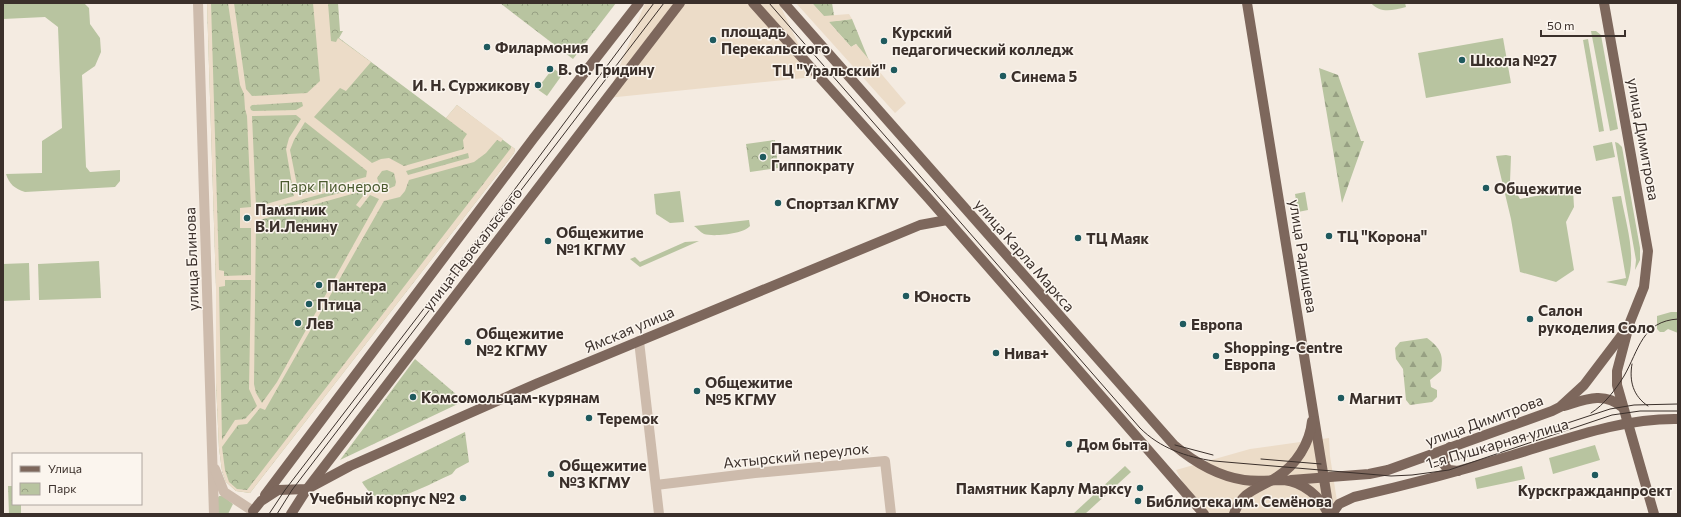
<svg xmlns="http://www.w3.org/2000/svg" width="1681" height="517" font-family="Commissioner,sans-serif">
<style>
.green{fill:#b8c4a0}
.forest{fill:url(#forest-firs)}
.park{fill:url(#park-crowns)}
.plaza{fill:#ecdcc8;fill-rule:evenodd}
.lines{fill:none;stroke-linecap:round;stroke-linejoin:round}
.minor{stroke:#cdbbac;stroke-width:10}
.major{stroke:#7d675c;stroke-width:10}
.tram{stroke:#3b302b;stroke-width:1}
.poi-dot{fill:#1f5a5e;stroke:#fbf5ee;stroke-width:1.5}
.labels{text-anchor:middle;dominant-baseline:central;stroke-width:3;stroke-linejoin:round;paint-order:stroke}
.poi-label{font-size:15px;font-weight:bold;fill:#3b302b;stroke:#fbf5ee;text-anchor:start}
.street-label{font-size:15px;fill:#3b302b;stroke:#fbf5ee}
.park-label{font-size:15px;fill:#4a5a2e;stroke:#fbf5ee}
</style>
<defs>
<pattern id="forest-firs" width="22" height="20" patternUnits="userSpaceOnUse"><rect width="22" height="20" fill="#b8c4a0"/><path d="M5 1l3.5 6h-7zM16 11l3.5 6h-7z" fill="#97a083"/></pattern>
<pattern id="park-crowns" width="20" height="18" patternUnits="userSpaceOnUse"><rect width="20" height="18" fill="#b8c4a0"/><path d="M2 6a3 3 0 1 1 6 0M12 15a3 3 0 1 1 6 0" fill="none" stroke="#97a083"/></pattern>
</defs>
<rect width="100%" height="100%" fill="#f4ebe1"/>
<g class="green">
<path d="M3 3H84L89 8 90 24 100 38 101 52 95 66 82 75 86 167 90 172 120 170V181L115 187 25 192C15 189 9 184 6 174L42 173V141L62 128 58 27 45 17 3 19Z"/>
<path d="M1371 3H1405L1406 7C1393 10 1381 14 1371 3Z"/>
<polygon points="1591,31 1596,31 1601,35 1618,129 1610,131"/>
<polygon points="1503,38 1511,83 1426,98 1418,53"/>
<polygon points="1588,39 1604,131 1599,132 1583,40"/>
<polygon points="553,68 562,75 547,96 537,89"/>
<polygon points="1612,142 1615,157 1596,161 1593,146"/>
<polygon points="1615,142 1618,143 1622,147 1640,248 1640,260 1635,270 1636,260"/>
<polygon points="1506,155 1511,156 1510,182 1520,199 1573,189 1574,207 1566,222 1574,270 1556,282 1520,272 1511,219 1496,156"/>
<polygon points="680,191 684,222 670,223 656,214 654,194"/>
<polygon points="1305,192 1308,210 1298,212 1295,194"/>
<path d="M1621 196C1626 225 1638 258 1626 286L1606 282 1626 278 1612 197Z"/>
<path d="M749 220 750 226C744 234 713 237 704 234 700 232 697 228 694 226Z"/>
<polygon points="699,241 640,267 630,259 635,257 640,262 685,242"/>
<polygon points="99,261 101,298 39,300 38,264"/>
<polygon points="29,263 30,300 3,301 3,264"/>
<polygon points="1671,312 1678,312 1678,333 1668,329 1664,332 1660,332 1657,329 1657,316"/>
<polygon points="1595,445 1600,460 1553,474 1549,458"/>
<polygon points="1125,466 1131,472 1085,514 1073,514"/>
<polygon points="1522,466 1525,479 1477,489 1475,478"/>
<polygon points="219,496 223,496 233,504 228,514 217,514 217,499"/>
</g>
<g class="forest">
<polygon points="1319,68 1338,75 1361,141 1364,141 1342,203"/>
<path d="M1427 338C1440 348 1444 354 1441 371L1430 380 1431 387 1437 390V397L1432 402 1410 405 1406 400 1403 369 1396 359 1395 348 1400 342Z"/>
</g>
<g class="park">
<polygon points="207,3 338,3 340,31 343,31 339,38 446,118 457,105 515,149 514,153 250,493 236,491 226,482 222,471 219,448 216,383 216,287"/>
<polygon points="500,3 616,3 573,59"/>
<polygon points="812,3 832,3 835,21 852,19 870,63 856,44 851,47"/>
<polygon points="775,140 778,168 750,172 746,144"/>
<polygon points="415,359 464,401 340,460"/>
<path d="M465 432 469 462 456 469 452 474C436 481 400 501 383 499 374 498 366 489 362 482Z"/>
<polygon points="8,486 13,486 13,504 21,504 21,514 9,514"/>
</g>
<g class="plaza">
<path d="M207 3H211L219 270 224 271V276L251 275V228H240V208L251 207 247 116 245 109 244 94 240 85 228 3H234L246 89 252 96 307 93 320 81 313 3H328L331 41 336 42 338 38 371 62 346 91 340 88 314 117 372 163 381 159 389 158 404 166 464 149 463 140 467 134 446 118 457 105 503 139 501 142 497 140 486 153 474 162 409 180 405 191 400 197 384 201 265 410 260 408 247 424 238 425 222 447 225 470 229 482 237 489 247 490 511 148V146L515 149 514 153 250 493 236 491 226 482 222 471 219 448 216 383V287ZM302 102 303 106 296 110 253 111 251 110 250 107 252 105ZM296 115 301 119 289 138 286 149 294 196 256 207 252 116ZM305 122 367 171 366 177 299 195 290 150 294 140ZM468 153 469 158 408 175 406 171ZM387 170 394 173 396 182 395 186 388 189 380 186 377 178 382 171ZM365 182 366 186 265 213 263 212 264 210ZM359 192H366L356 205 360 208 370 195 379 199 277 382 262 403 256 393 254 384 256 221ZM225 280H251L249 389 257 406 245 419 235 420 222 440 219 287 225 286Z"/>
<polygon points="645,3 779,3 814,77 607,98"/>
<polygon points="796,3 812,3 824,16 849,14 852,19 829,22 851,47 856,44 906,103 895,113"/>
<polygon points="1329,438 1330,456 1339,514 1200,514 1176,470 1250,449"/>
</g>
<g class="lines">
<g class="minor">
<polyline points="198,3 214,514"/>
<polyline points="639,341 659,514"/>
<polyline points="215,469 224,492 253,511"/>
<polyline points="656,485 755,473 885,461 891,514"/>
</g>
<g class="major">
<polyline points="753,3 929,199 1204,514"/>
<path d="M784 3 1174 445C1194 462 1218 476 1244 480 1258 482 1271 480 1284 480 1303 482 1321 497 1328 514"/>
<polyline points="1247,3 1329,510"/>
<polyline points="1627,333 1617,371 1617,385 1654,514"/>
<path d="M1564 406C1584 400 1604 391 1622 407"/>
<path d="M1450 447C1442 453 1440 463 1449 470L1458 471"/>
<polyline points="1291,480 1369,474 1388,470 1552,411 1560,407 1584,385 1628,327 1644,287 1648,251 1604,3"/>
<polyline points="265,495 533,139 639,3"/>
<polyline points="253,511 261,501 278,490 307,489 350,466 538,383 920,225 947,220"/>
<polyline points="291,514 307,489 680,3"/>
<path d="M1234 514C1242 490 1259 489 1277 477 1296 465 1310 443 1312 421"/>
<path d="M1332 514 1339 504 1354 497C1407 485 1460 471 1513 455 1567 439 1621 418 1678 419"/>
</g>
<g class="tram">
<path d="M769 3 1140 428C1160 448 1186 457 1214 461L1391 476 1412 475 1449 470 1612 415 1640 411H1678"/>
<path d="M1632 364C1629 381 1633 396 1648 406"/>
<path d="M1591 413C1604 405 1616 389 1624 376 1639 350 1642 321 1678 319"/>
<polyline points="1175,445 1213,455"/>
<polyline points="1261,459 1321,464"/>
<polyline points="1434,467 1610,409 1634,405 1678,404"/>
<polyline points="269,514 285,490 491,221 654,3"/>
<polyline points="277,514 292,490 664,3"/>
</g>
</g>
<g class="poi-dot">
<circle cx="713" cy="40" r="4"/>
<circle cx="884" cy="41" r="4"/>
<circle cx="487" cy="47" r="4"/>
<circle cx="1462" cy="60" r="4"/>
<circle cx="550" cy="69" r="4"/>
<circle cx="894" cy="70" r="4"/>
<circle cx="1003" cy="76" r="4"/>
<circle cx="538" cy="85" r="4"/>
<circle cx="763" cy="157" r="4"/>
<circle cx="1486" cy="188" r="4"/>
<circle cx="778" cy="203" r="4"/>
<circle cx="247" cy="218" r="4"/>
<circle cx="1329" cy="236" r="4"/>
<circle cx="1078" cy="238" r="4"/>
<circle cx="548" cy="241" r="4"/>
<circle cx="319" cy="285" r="4"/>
<circle cx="906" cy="296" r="4"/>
<circle cx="309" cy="304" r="4"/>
<circle cx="1530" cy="319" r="4"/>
<circle cx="298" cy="323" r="4"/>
<circle cx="1183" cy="324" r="4"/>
<circle cx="468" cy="342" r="4"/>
<circle cx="996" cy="353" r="4"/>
<circle cx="1216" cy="356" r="4"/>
<circle cx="697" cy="391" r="4"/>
<circle cx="413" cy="397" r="4"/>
<circle cx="1341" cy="398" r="4"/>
<circle cx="589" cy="418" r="4"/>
<circle cx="1069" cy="444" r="4"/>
<circle cx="551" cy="474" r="4"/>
<circle cx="1595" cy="475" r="4"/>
<circle cx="1140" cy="488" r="4"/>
<circle cx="463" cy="498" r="4"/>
<circle cx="1138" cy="501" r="4"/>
</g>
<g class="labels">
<g class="poi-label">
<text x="721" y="31">площадь<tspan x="721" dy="17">Перекальского</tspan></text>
<text x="892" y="32">Курский<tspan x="892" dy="17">педагогический колледж</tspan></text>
<text x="495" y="47">Филармония</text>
<text x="1470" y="60">Школа №27</text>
<text x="558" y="69">В. Ф. Гридину</text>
<text x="886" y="70" text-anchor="end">ТЦ "Уральский"</text>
<text x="1011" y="76">Синема 5</text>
<text x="530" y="85" text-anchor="end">И. Н. Суржикову</text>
<text x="771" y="148">Памятник<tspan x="771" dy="17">Гиппократу</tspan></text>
<text x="1494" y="188">Общежитие</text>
<text x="786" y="203">Спортзал КГМУ</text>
<text x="255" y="209">Памятник<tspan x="255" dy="17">В.И.Ленину</tspan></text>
<text x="556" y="232">Общежитие<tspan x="556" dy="17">№1 КГМУ</tspan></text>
<text x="1337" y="236">ТЦ "Корона"</text>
<text x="1086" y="238">ТЦ Маяк</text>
<text x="327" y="285">Пантера</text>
<text x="914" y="296">Юность</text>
<text x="317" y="304">Птица</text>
<text x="1538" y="310">Салон<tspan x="1538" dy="17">рукоделия Соло</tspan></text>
<text x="306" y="323">Лев</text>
<text x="1191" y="324">Европа</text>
<text x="476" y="333">Общежитие<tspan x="476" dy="17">№2 КГМУ</tspan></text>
<text x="1224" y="347">Shopping-Centre<tspan x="1224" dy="17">Европа</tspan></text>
<text x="1004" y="353">Нива+</text>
<text x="705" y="382">Общежитие<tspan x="705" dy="17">№5 КГМУ</tspan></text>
<text x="421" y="397">Комсомольцам-курянам</text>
<text x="1349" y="398">Магнит</text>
<text x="597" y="418">Теремок</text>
<text x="1077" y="444">Дом быта</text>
<text x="559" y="465">Общежитие<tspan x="559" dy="17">№3 КГМУ</tspan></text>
<text x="1132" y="488" text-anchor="end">Памятник Карлу Марксу</text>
<text x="1595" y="490" text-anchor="middle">Курскгражданпроект</text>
<text x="455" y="498" text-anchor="end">Учебный корпус №2</text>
<text x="1146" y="501">Библиотека им. Семёнова</text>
</g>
<g class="street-label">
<text transform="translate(1644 139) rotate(80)">улица Димитрова</text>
<text transform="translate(472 249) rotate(-52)">улица Перекальского</text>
<text transform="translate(1025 255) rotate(49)">улица Карла Маркса</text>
<text transform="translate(1304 256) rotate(81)">улица Радищева</text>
<text transform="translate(191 259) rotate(-92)">улица Блинова</text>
<text transform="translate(629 329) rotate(-23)">Ямская улица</text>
<text transform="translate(1484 420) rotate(-20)">улица Димитрова</text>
<text transform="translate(1497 443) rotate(-16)">1-я Пушкарная улица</text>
<text transform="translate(796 455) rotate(-6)">Ахтырский переулок</text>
</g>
<g class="park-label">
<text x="334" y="186">Парк Пионеров</text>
</g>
</g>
<rect width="1681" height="517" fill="none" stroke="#3b302b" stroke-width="8"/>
<rect x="12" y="453" width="130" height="52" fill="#fbf5ee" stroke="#aea6a0"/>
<rect x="20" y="466" width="20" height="6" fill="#7d675c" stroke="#aea6a0"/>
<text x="48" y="473" font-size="12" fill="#3b302b">Улица</text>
<rect x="20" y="483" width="20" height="12" fill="url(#park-crowns)" stroke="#aea6a0"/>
<text x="48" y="493" font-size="12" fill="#3b302b">Парк</text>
<path d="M1541 30v6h84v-6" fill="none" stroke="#3b302b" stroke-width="2"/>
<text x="1547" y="30" font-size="12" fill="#3b302b" stroke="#fbf5ee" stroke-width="3" paint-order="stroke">50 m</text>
</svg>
